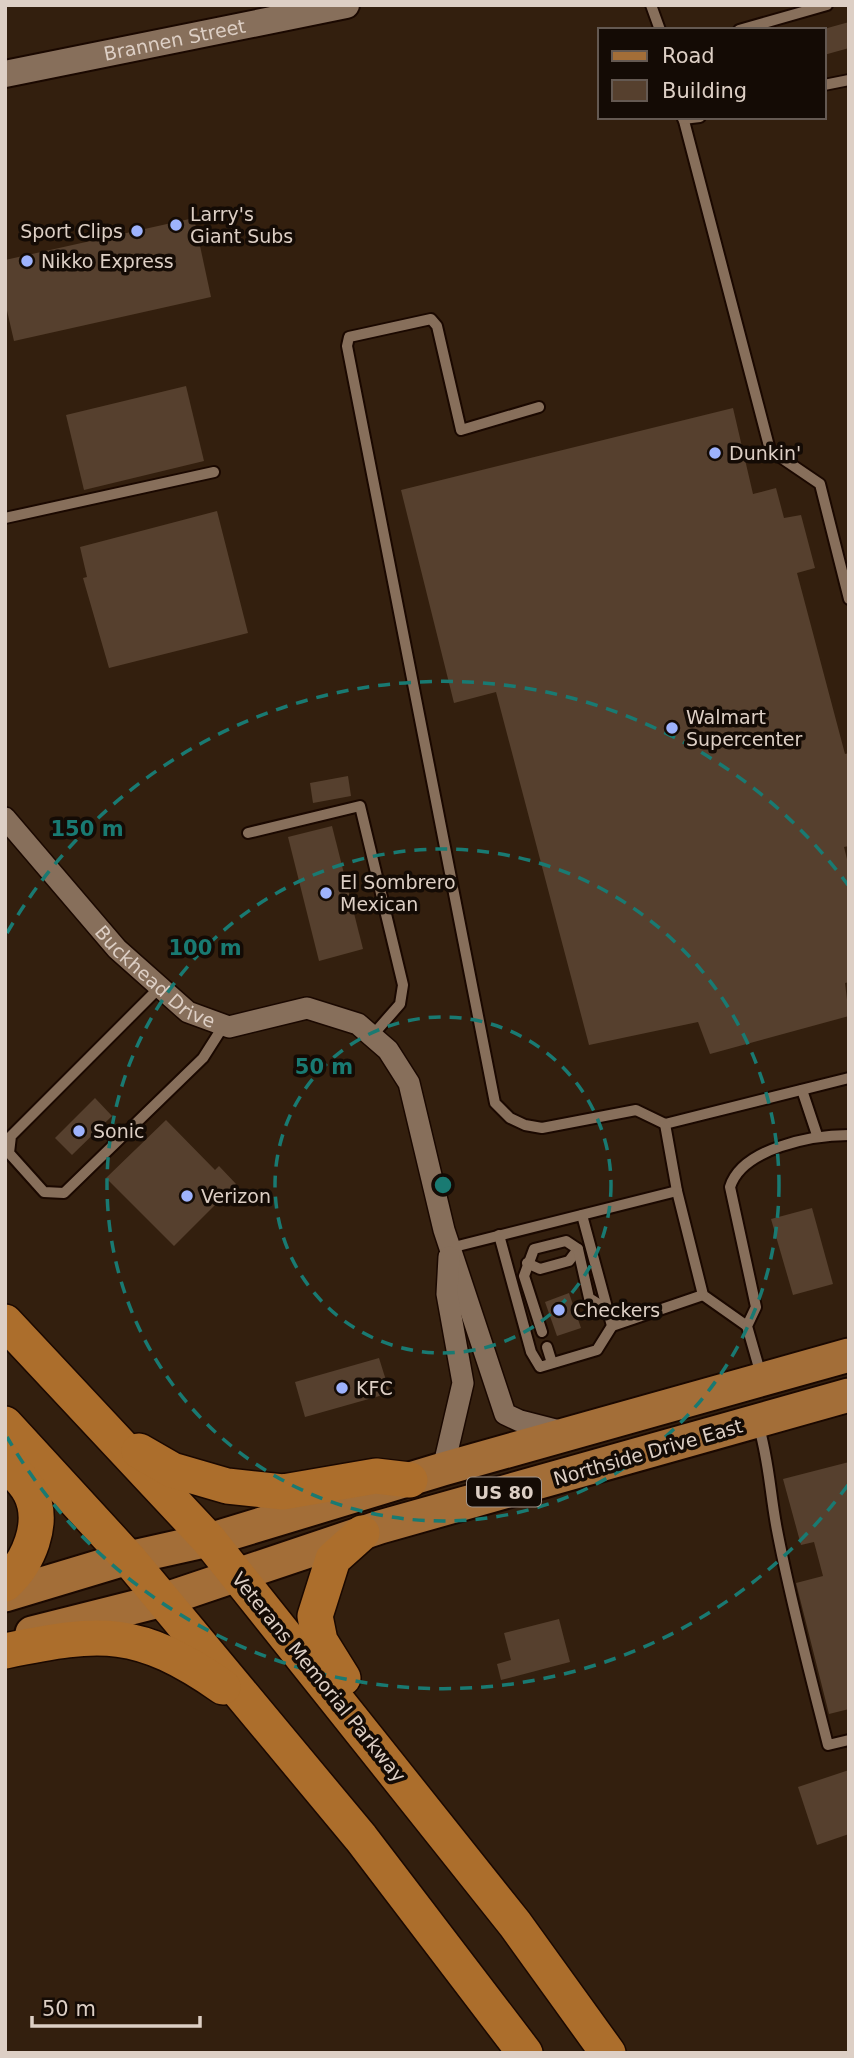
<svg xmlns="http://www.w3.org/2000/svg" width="854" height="2058" font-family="'DejaVu Sans',sans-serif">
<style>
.building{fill:#56402e}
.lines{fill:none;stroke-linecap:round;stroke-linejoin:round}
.service-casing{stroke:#1a0800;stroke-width:14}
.minor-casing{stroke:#1a0800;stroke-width:24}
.tertiary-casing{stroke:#1a0800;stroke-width:30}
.primary-casing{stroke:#1a0800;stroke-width:37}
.trunk-casing{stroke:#1a0800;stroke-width:38}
.service{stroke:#876f5b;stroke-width:10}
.minor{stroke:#876f5b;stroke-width:21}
.tertiary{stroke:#876f5b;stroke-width:26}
.primary{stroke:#a36e38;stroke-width:33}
.trunk{stroke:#ac6e2c;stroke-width:35}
.ring{fill:none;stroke:#197a72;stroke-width:3.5;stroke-dasharray:12 9}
.poi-dot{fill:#9eb3fd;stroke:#140b05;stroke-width:2.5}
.labels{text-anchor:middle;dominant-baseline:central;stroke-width:7;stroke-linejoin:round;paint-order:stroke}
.shield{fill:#140b05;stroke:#a1948b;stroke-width:2}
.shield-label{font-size:18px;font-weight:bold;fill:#ddcfc5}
.street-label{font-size:19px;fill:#ddcfc5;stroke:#140b05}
.poi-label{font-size:19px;fill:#ddcfc5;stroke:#140b05;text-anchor:start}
.centre{fill:#197a72;stroke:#140b05;stroke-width:3.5}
.ring-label{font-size:21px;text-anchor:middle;font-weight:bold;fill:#197a72;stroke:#140b05;stroke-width:7;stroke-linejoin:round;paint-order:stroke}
</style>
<rect width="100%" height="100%" fill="#331f0e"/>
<g class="building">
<polygon points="849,22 849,48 824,55 824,29"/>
<polygon points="194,218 211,297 14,341 5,302 5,260"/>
<polygon points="186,386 204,461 84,490 66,415"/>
<polygon points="733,408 753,494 776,488 784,518 801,515 815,568 797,573 845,754 849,753 849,846 844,847 849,867 849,982 845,983 849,1016 710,1054 698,1022 589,1045 496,692 454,703 401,490"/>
<polygon points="217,511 248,633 109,668 83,578 87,577 80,547"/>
<polygon points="348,776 351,796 313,803 310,783"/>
<polygon points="332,826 363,949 319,961 288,837"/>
<polygon points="95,1098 112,1116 72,1155 55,1138"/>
<polygon points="166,1120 215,1170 219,1166 236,1184 174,1246 106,1178"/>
<polygon points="812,1208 833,1284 793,1295 771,1219"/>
<polygon points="569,1293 581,1328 557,1336 545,1302"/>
<polygon points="379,1358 390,1393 305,1417 295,1382"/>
<polygon points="849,1462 849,1709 829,1714 796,1583 823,1576 814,1542 801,1545 783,1479"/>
<polygon points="559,1619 570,1662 501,1680 497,1664 511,1660 504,1633"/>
<polygon points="849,1770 849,1834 817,1845 798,1787"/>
</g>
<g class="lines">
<g class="service-casing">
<g id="service">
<polyline points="651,5 660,30"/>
<polyline points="739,30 827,5"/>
<polyline points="824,85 849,80"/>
<polyline points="683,117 770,450 820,484 849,599"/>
<polyline points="683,119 700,117"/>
<polyline points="539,407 461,430 437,326 431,319 349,337 347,346 495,1103 510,1118 525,1125 542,1128 636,1110 665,1124 849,1078"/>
<polyline points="5,518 214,472"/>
<polyline points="248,833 360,806 403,985 400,1004 372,1036"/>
<polyline points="160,987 11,1136 9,1153 44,1192 64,1193 203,1058 224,1025"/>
<polyline points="802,1090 817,1135"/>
<polyline points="665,1124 677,1191 703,1295 747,1326"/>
<polyline points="499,1235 531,1352 540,1367 597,1350 612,1326 582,1215"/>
<polyline points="450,1248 677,1191"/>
<polyline points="527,1263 540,1269 569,1261 578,1249"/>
<polyline points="612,1326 703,1295"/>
<polyline points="542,1332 524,1276 534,1249 566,1241 578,1249 589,1298 608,1310"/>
<polyline points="547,1347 552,1363"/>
<path d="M761 1375 747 1326 756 1307 730 1187C742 1148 813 1135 849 1135"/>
<path d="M758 1424C769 1459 770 1494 777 1530 791 1603 810 1674 828 1745L849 1740"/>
</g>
</g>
<g class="minor-casing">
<g id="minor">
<path id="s1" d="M5 818 117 949 188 1012 229 1027 307 1008 358 1024 388 1050 409 1083 444 1230 505 1414 520 1421 563 1432"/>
<polyline points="443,1469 463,1383 447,1294 449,1257"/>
</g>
</g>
<g class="tertiary-casing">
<g id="tertiary">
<path id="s2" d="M5 74 346 5"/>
</g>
</g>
<g class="primary-casing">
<g id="primary">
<polyline points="5,1595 128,1558 209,1540 443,1469 849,1355"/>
<polyline points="32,1633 163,1600 380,1527 849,1395"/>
</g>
</g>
<g class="trunk-casing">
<g id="trunk">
<polyline points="5,1322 209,1540 515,1924 608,2053"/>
<polyline points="5,1424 128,1558 361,1838 525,2053"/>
<polyline points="139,1451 172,1470 227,1486 283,1492 376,1476 410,1480"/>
<path d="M5 1461C13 1471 24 1481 30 1492 46 1523 28 1563 5 1584"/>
<path d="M5 1651C102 1631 138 1628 223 1687"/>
<polyline points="343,1678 320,1641 315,1616 333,1559 362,1533"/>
</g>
</g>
<use href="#service" class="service"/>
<use href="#minor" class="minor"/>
<use href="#tertiary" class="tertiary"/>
<use href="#primary" class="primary"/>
<use href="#trunk" class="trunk"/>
</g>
<g class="ring">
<circle cx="443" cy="1185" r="168"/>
<circle cx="443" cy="1185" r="336"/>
<path d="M848 1485A504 504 0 0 1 7 1437M7 933A504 504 0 0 1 848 885"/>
</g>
<g class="poi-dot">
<circle cx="176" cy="225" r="7"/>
<circle cx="137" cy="231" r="7"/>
<circle cx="27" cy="261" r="7"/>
<circle cx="715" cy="453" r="7"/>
<circle cx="672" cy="728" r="7"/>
<circle cx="326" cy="893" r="7"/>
<circle cx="79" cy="1131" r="7"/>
<circle cx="187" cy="1196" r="7"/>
<circle cx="559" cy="1310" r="7"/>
<circle cx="342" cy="1388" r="7"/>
</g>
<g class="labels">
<rect class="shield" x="467" y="1477.5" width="74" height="29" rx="5"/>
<g class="shield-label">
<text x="504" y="1492">US 80</text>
</g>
<g class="street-label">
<text stroke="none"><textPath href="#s2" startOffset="173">Brannen Street</textPath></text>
<text stroke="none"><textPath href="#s1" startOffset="220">Buckhead Drive</textPath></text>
<text transform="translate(648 1452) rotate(-16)">Northside Drive East</text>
<text transform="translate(319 1677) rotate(51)">Veterans Memorial Parkway</text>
</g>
<g class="poi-label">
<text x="190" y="214">Larry's<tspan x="190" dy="22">Giant Subs</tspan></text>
<text x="123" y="231" text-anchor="end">Sport Clips</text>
<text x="41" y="261">Nikko Express</text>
<text x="729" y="453">Dunkin'</text>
<text x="686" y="717">Walmart<tspan x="686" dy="22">Supercenter</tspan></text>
<text x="340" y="882">El Sombrero<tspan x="340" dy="22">Mexican</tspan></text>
<text x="93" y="1131">Sonic</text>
<text x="201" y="1196">Verizon</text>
<text x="573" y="1310">Checkers</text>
<text x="356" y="1388">KFC</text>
</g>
</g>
<circle cx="443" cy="1185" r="10" class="centre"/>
<g class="ring-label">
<text x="87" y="836">150 m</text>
<text x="205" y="955">100 m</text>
<text x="324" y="1074">50 m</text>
</g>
<rect width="854" height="2058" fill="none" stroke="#ddcfc5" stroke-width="14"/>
<rect x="598" y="28" width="228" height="91" fill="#140b05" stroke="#645952" stroke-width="2"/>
<rect x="612" y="51" width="35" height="10" fill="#a36e38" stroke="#645952" stroke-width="2"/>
<text x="662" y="63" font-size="21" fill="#ddcfc5">Road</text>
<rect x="612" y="80" width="35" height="21" fill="#56402e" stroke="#645952" stroke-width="2"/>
<text x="662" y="98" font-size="21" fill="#ddcfc5">Building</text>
<path d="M32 2016v10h168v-10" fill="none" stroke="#ddcfc5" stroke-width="3.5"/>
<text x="42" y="2016" font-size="21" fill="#ddcfc5" stroke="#140b05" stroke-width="5" paint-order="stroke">50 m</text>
</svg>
